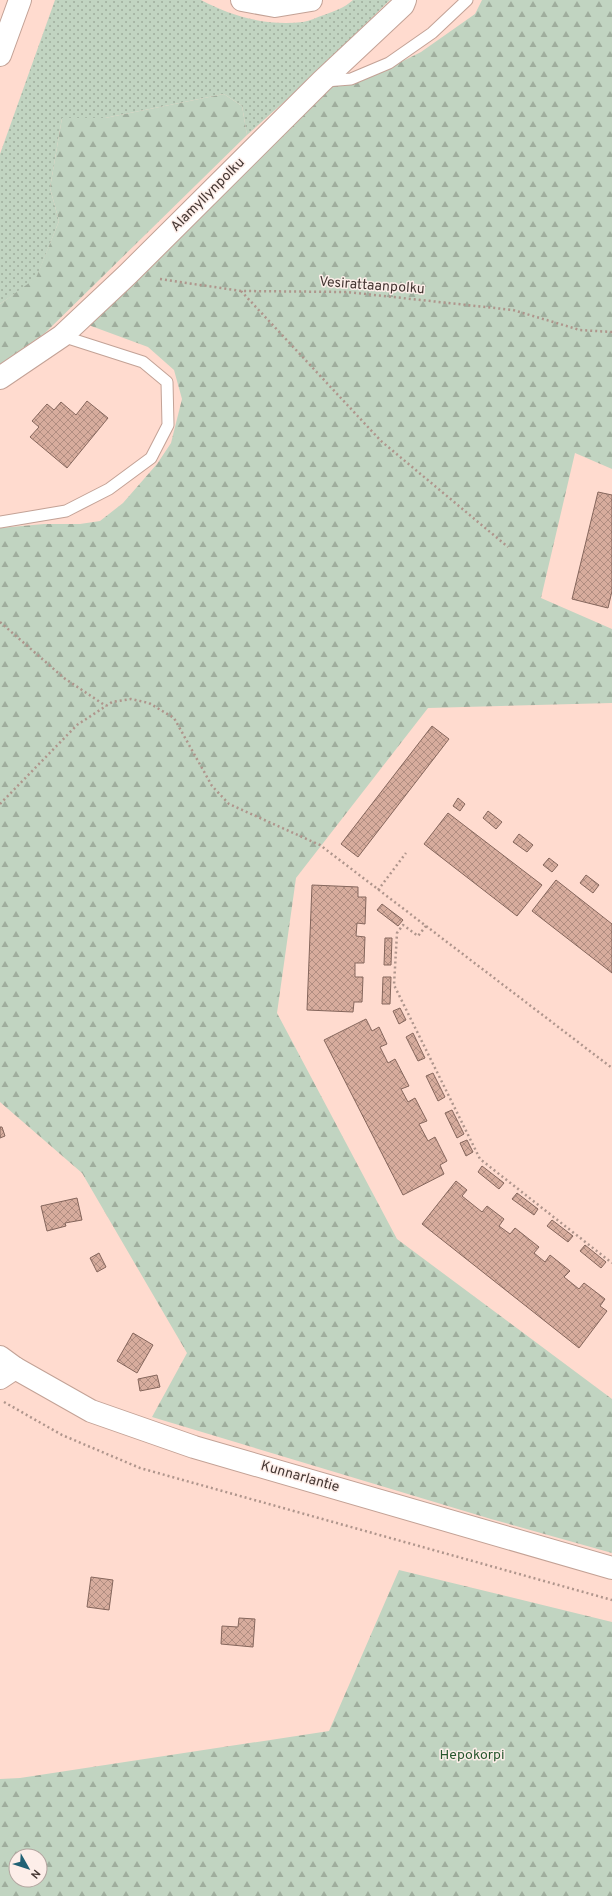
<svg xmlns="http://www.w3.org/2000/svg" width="612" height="1896" font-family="Overpass,sans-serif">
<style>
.grass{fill:url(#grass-dots)}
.forest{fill:url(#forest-firs);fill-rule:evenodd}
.building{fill:url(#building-cross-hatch);stroke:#85665c}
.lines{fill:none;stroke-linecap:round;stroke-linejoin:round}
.lane-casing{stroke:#c3a296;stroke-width:13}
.street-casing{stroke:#c3a296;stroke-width:24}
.secondary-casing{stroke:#c3a296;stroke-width:24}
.highway-casing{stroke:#c3a296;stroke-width:24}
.path{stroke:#af958c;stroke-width:2.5;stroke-dasharray:2 3;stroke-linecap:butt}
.lane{stroke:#fff;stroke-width:11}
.street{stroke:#fff;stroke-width:22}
.secondary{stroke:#fff;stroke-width:22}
.highway{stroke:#fff;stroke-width:22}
.labels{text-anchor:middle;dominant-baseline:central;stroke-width:3;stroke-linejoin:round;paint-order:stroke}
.street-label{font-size:14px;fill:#453733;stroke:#fdeee9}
.park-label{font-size:14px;fill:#28572e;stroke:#fdeee9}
</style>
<defs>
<pattern id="grass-dots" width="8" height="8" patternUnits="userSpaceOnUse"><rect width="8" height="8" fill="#c1d4c1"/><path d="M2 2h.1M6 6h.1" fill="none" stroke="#9fad9d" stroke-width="1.8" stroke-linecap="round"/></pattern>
<pattern id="forest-firs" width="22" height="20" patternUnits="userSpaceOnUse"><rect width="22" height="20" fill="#c1d4c1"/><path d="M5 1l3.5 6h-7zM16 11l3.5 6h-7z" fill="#9fad9d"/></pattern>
<pattern id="building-cross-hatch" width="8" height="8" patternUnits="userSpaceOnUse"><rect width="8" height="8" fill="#d7ac9d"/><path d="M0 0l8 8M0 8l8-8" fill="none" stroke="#b08d81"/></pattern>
</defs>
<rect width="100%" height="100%" fill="#ffdbcf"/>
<path class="grass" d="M55 0H201C233 17 267 26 303 22 310 21 317 17 324 15 335 11 344 8 353 0H390L302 86 247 135 242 106 224 94 105 118H62L50 188 59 221 36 279 0 304V154Z"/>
<g class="forest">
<polygon points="482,0 612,0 612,469 575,453 541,598 612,629 612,703 428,708 296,878 277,1013 397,1239 612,1399 612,1553 491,1519 152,1417 187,1353 82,1173 0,1102 0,528 44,524 80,524 100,521 123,503 157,464 171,443 182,399 174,370 148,347 83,323 322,89 371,77 421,52 475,14"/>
<polygon points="224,94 242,106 247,135 45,333 0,364 0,304 36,278 59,221 50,188 62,118 105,118"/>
<path d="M399 1570 612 1622V1896H0V1779L20 1778 329 1731ZM16 1856H40V1880H16Z"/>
</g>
<g class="building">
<polygon points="87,401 108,418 67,468 30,437 39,427 32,421 47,404 54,410 61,402 76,415"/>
<polygon points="598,492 612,495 612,591 608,608 572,599"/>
<polygon points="432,726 449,739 358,857 341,844"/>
<polygon points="458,798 465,804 460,811 453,806"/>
<polygon points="488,811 502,822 496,829 483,818"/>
<polygon points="448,813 542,885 517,916 424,844"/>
<polygon points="519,834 533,845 527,852 513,842"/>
<polygon points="549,858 558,865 552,872 543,865"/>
<polygon points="586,875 599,885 593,893 580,883"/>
<polygon points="556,880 612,924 612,973 532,911"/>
<polygon points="312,885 358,887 358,897 366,897 365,924 357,923 356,936 365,937 364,963 355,963 355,977 363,977 362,1002 354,1002 353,1012 307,1010"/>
<polygon points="382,904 403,920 398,926 377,910"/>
<polygon points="385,938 392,938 391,965 384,965"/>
<polygon points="383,977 391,977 390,1004 382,1004"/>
<polygon points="400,1008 406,1020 399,1024 393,1011"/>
<polygon points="366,1019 372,1031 379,1027 387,1044 380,1047 388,1063 395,1059 409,1086 401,1089 408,1102 415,1098 427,1121 419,1124 428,1141 435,1137 447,1161 440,1165 444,1174 403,1195 324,1040"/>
<polygon points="413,1033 425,1058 418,1061 406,1037"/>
<polygon points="433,1073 445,1097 438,1101 426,1076"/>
<polygon points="452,1110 464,1134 457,1138 445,1113"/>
<polygon points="0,1127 2,1127 5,1136 0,1138"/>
<polygon points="467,1140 473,1152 466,1156 460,1143"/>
<polygon points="482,1166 504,1183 499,1189 478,1172"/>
<polygon points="456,1181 467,1190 462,1196 482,1212 487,1206 504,1219 499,1226 510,1234 515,1228 539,1247 534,1253 545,1262 550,1255 570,1271 564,1277 579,1289 584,1283 605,1299 600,1306 607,1311 579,1348 422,1224"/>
<polygon points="517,1193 538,1209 534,1215 512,1199"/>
<polygon points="77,1198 82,1220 65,1223 66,1226 47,1231 41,1206"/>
<polygon points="552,1220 573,1236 568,1242 547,1226"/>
<polygon points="585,1245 606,1262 601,1268 580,1251"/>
<polygon points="99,1253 106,1267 97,1272 90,1258"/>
<polygon points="133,1333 153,1345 137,1373 117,1361"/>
<polygon points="157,1375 160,1387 140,1391 138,1379"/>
<polygon points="91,1577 113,1580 109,1610 87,1607"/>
<polygon points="239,1618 255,1619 253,1647 221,1644 222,1626 238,1627"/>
</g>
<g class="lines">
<g class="lane-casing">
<g id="lane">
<polyline points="325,81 351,79 389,63 432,33 467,0"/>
<polyline points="0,522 66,511 109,489 151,458 168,425 167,382 143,362 62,336"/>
</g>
</g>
<g class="street-casing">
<g id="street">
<polyline points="0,378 62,336 127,275 322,81 403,5 405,0"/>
<polyline points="0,1378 15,1368"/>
</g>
</g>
<g class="secondary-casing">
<polyline id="secondary" points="0,1357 15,1368 91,1411 194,1447 612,1568"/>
</g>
<g class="highway-casing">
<g id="highway">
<polyline points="242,0 275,6 311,0"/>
<polyline points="0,55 20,0"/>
</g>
</g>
<g class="path">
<polyline points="160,279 241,291 347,292 513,310 580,330 612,332"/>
<polyline points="241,291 381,441 508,547"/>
<polyline points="0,622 64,678 106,706"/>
<polyline points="0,804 77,725 112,702 131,699 149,703 174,718 212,786 229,804 320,845 612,1068"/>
<polyline points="378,890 406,853"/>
<polyline points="426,926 418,936 403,925 397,933 394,985 480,1159 612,1263"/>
<polyline points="4,1402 62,1435 140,1468 612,1600"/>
</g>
<use href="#lane" class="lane"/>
<use href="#street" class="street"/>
<use href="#secondary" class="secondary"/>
<use href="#highway" class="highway"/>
</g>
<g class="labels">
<g class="street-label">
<text transform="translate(208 195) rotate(-45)">Alamyllynpolku</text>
<text transform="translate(372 286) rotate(4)">Vesirattaanpolku</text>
<text transform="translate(300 1477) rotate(16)">Kunnarlantie</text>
</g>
<g class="park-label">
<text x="472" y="1755">Hepokorpi</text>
</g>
</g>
<g transform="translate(28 1868) rotate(129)"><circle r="19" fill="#fdeee9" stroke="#b3a5a0"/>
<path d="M0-3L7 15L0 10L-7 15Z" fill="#206175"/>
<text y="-6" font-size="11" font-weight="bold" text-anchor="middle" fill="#453733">N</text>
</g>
</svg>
